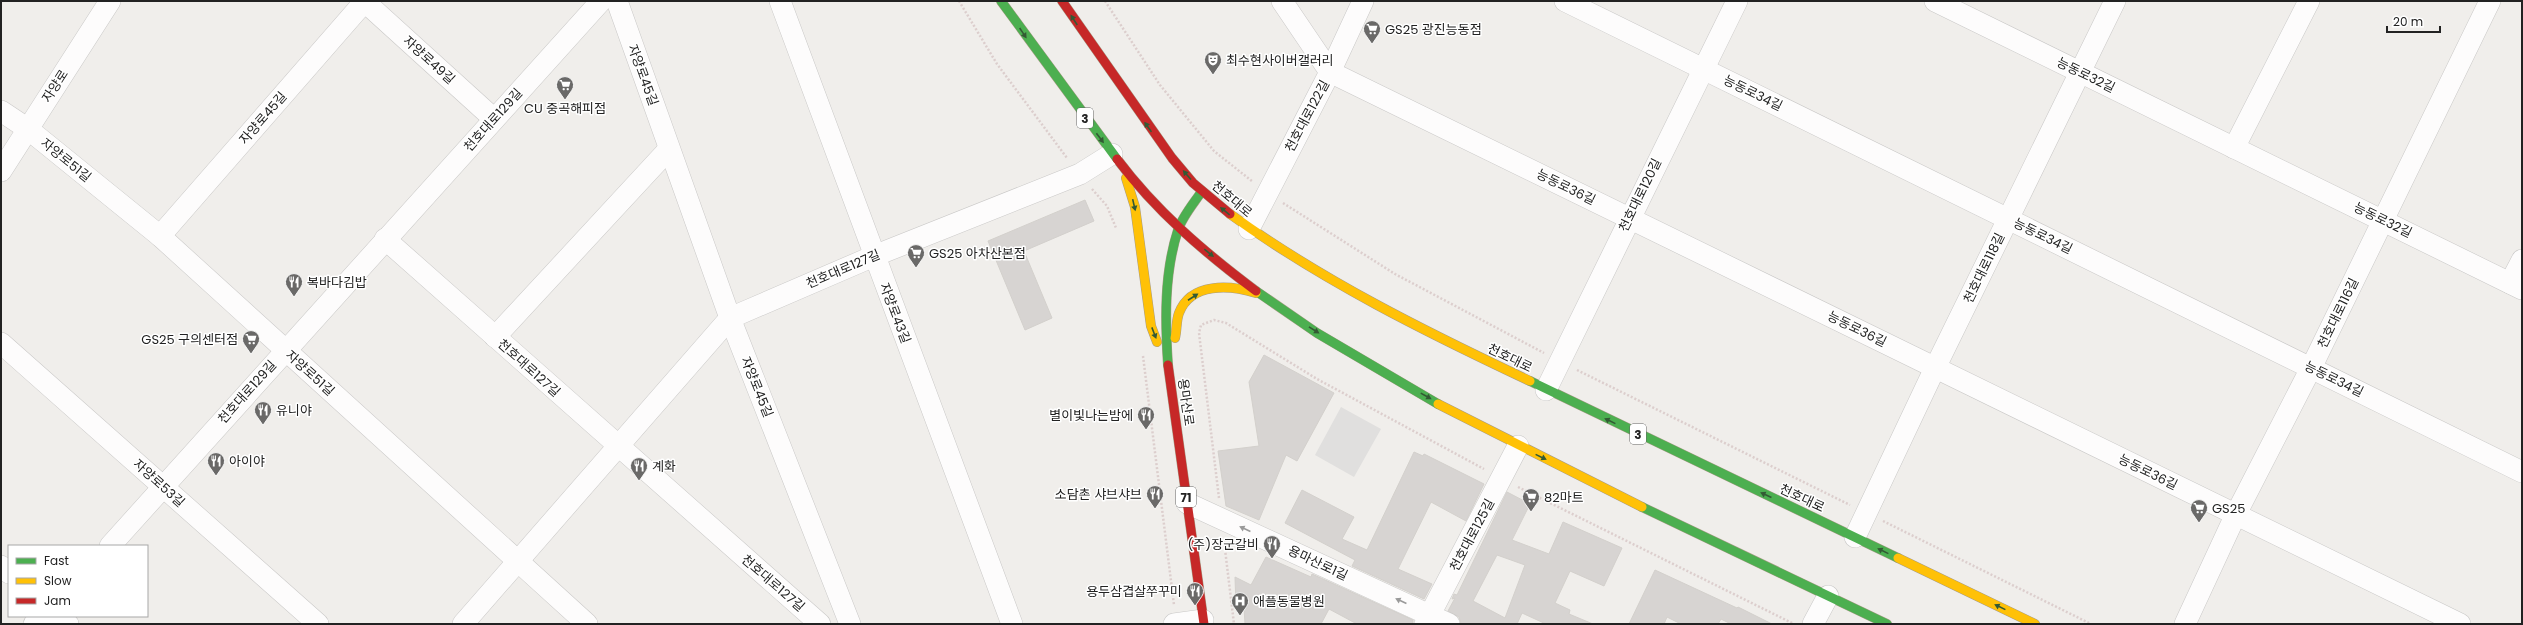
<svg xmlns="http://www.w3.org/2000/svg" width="2523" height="625" font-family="Poppins,'Noto Sans KR',sans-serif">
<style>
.parking{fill:#e0dfde}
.building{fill:#d7d4d2;stroke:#d3d0cc;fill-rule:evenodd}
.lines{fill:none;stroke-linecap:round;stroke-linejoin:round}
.street-casing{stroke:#c9c8c7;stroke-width:22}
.fast-casing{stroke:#a79c86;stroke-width:10}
.slow-casing{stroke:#a79c86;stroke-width:10}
.jam-casing{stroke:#a79c86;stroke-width:10}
.path{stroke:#dccecd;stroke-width:2.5;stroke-dasharray:2 2;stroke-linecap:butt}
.street{stroke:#fdfcfc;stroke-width:21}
.fast{stroke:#4caf50;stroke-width:9}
.slow{stroke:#ffc107;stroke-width:9}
.jam{stroke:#c62828;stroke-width:9}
.oneway{fill:#335a34}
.oneway2{fill:#9a9a9a}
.labels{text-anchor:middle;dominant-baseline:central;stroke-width:3;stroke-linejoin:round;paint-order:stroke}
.shield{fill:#fff;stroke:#646464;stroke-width:1}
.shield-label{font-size:12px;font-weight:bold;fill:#222}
.poi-label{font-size:13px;fill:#222;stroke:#fff;text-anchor:start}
.street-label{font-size:13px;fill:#222;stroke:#fff}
</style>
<rect width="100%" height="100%" fill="#f0eeeb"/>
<polygon class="parking" points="1341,407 1381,429 1354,477 1315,455"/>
<g class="building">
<polygon points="1085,200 1094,221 1024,251 1052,318 1025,330 988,241"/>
<polygon points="1264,355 1334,393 1297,461 1286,455 1259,520 1226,506 1218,451 1259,446 1249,382"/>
<polygon points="1414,452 1423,456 1424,454 1484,484 1466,521 1431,502 1398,569 1432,584 1424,599 1352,566 1355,560 1285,523 1302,490 1354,517 1342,539 1367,550"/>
<path d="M1507 492 1530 504 1512 540 1549 554 1563 522 1622 548 1604 586 1570 571 1555 603 1570 610 1569 614 1593 624H1546L1522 613 1517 624H1461L1459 617 1448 611 1455 598 1452 599 1454 594 1457 595ZM1497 555 1525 565 1505 618 1473 601Z"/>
<polygon points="1266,557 1311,577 1312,574 1413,620 1413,624 1357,624 1329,609 1321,624 1245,624 1244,608 1236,608 1235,577 1251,585"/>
<polygon points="1655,570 1737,608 1738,607 1772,624 1731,624 1721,619 1718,624 1681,624 1667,617 1664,624 1629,624"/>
</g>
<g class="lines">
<g class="street-casing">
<g id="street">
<polyline points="364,1 494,119"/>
<polyline points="617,1 730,318 850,624"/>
<polyline points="780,1 1012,624"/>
<polyline points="1282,1 1330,72 2460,624"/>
<polyline points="1565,1 2522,472"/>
<polyline points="1935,1 2522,289"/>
<polyline points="1,111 28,129 160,236 587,624"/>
<polyline points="2234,148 2309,1"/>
<polyline points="1,171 110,1"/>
<polyline points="1249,229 1330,72 1363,1"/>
<polyline points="160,236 365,1"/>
<polyline points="385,239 820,624"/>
<polyline points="2510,283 2522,260"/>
<polyline points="495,337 669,149"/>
<polyline points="1,343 318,624"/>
<polyline points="1546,390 1737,1"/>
<polyline points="1187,503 1449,624"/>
<polyline points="1855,537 1935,368 2115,1"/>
<polyline points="110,546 601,1"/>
<polyline points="1,566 9,573"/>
<polyline points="59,616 68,624"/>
<polyline points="34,624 45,616"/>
<polyline points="463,624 730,318 874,256 1080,174 1112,154"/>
<polyline points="1174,624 1203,620"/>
<polyline points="1425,624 1518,446"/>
<polyline points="1813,624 1828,596"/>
<polyline points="2185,624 2236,514 2311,368 2490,1"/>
</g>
</g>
<g class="fast-casing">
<g id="fast">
<polyline points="1001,1 1117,159"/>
<polyline points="1256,291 1317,333 1438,404"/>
<path d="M1168 365C1165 321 1164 273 1178 230 1182 217 1194 203 1202 191"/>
<polyline points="1530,381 1898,558"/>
<polyline points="1642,507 1887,624"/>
</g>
</g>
<g class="slow-casing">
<g id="slow">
<polyline points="1126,178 1135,207 1151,326 1157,342"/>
<path d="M1230 214C1323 281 1426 332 1530 381"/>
<path d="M1175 338C1177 330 1176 321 1179 313 1191 282 1230 285 1256 293"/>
<polyline points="1438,404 1642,507"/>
<polyline points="1898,558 2035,624"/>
</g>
</g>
<g class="jam-casing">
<g id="jam">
<polyline points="1062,1 1172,158 1193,183 1230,214"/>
<path d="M1117 159C1156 211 1204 252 1256 291"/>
<polyline points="1168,365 1204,624"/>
</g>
</g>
<g class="path">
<polyline points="959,1 997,64 1067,158"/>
<polyline points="1105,1 1160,85 1214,151 1253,182"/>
<polyline points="1092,189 1107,206 1116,228"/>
<polyline points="1283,203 1395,274 1544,353"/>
<polyline points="1143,356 1174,605"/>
<polyline points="1577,370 1850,505"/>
<polyline points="1518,487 1794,624"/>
<polyline points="1219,498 1199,333 1201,325 1214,320 1226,323 1317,379 1484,469"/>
<polyline points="1883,521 2091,624"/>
<polyline points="1224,541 1234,624"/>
</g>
<use href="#street" class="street"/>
<use href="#fast" class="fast"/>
<use href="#slow" class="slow"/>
<use href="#jam" class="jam"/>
</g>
<defs><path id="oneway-solid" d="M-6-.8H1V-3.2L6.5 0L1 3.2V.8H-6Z"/></defs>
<g class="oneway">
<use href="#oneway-solid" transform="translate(1074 20) rotate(-123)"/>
<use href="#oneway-solid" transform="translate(1023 33) rotate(56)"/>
<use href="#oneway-solid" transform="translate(1148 127) rotate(-125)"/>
<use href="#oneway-solid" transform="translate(1100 138) rotate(53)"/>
<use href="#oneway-solid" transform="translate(1187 175) rotate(-131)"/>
<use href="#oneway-solid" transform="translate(1134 205) rotate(77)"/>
<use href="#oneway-solid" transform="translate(1225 211) rotate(-141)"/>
<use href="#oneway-solid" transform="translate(1209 253) rotate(39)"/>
<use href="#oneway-solid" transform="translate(1193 297) rotate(-33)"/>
<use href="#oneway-solid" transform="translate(1314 330) rotate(32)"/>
<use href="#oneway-solid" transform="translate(1154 333) rotate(69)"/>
<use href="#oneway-solid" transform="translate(1426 396) rotate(29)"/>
<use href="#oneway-solid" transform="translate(1610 421) rotate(-154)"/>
<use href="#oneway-solid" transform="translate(1541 457) rotate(26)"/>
<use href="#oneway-solid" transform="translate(1766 495) rotate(-155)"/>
<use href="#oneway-solid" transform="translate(1883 551) rotate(-154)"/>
<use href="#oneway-solid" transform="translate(2000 607) rotate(-154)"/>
</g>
<g class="oneway2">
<use href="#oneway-solid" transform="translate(1245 529) rotate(-155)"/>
<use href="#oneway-solid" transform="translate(1401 601) rotate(-155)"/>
</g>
<defs>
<g id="supermarket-pin" transform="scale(0.9)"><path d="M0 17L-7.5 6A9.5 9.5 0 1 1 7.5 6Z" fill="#6a6968" stroke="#fff"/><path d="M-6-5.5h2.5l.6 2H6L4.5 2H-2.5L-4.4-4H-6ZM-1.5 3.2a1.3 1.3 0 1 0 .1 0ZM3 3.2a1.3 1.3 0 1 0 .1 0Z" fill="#fff"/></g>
<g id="theatre-pin" transform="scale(0.9)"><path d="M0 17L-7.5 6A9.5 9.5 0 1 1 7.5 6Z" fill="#6a6968" stroke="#fff"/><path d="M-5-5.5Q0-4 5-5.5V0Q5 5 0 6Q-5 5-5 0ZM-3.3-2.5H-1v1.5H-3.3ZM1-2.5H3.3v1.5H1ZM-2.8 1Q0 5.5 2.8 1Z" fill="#fff"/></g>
<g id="restaurant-pin" transform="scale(0.9)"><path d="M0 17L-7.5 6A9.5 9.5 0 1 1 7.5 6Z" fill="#6a6968" stroke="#fff"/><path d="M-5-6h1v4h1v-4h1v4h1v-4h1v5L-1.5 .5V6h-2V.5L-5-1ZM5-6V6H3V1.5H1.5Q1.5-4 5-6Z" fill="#fff"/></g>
<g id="hospital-pin" transform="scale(0.9)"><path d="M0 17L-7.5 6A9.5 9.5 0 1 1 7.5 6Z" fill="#6a6968" stroke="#fff"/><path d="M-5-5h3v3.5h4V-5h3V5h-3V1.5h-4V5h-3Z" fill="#fff"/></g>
</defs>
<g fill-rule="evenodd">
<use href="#supermarket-pin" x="1372" y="29"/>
<use href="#theatre-pin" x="1213" y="60"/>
<use href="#supermarket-pin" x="565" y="85"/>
<use href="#supermarket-pin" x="916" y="253"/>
<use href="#restaurant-pin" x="294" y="282"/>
<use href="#supermarket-pin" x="251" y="339"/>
<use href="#restaurant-pin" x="263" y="410"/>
<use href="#restaurant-pin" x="1146" y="415"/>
<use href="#restaurant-pin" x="216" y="461"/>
<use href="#restaurant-pin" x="639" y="466"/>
<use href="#restaurant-pin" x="1155" y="494"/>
<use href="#supermarket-pin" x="1531" y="497"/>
<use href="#supermarket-pin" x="2199" y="508"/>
<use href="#restaurant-pin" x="1272" y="544"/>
<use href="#restaurant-pin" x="1195" y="591"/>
<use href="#hospital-pin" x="1240" y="601"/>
</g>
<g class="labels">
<g class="shield">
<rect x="1077" y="108" width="16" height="20" rx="3"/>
<rect x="1630" y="424" width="16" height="20" rx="3"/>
<rect x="1176" y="487" width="20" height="20" rx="3"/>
</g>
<g class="shield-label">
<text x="1085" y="118">3</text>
<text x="1638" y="434">3</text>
<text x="1186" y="497">71</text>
</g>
<g class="poi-label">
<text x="1385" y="29">GS25 광진능동점</text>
<text x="1226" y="60">최수현사이버갤러리</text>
<text x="565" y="108" text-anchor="middle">CU 중곡해피점</text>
<text x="929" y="253">GS25 아차산본점</text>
<text x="307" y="282">복바다김밥</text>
<text x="238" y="339" text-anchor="end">GS25 구의센터점</text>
<text x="276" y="410">유니야</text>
<text x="1133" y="415" text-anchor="end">별이빛나는밤에</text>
<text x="229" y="461">아이야</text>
<text x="652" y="466">계화</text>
<text x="1142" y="494" text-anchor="end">소담촌 샤브샤브</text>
<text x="1544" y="497">82마트</text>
<text x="2212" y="508">GS25</text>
<text x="1259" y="544" text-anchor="end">(주)장군갈비</text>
<text x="1182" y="591" text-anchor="end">용두삼겹살쭈꾸미</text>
<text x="1253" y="601">애플동물병원</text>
</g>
<g class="street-label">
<text transform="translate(429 60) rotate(42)">자양로49길</text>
<text transform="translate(643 75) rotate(70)">자양로45길</text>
<text transform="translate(2086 75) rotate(26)">능동로32길</text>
<text transform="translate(55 86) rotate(-57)">자양로</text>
<text transform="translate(1753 93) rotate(26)">능동로34길</text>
<text transform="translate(1307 116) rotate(-62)">천호대로122길</text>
<text transform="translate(263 118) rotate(-49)">자양로45길</text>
<text transform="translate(493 120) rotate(-48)">천호대로129길</text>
<text transform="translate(66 160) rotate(39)">자양로51길</text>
<text transform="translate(1566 187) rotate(26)">능동로36길</text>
<text transform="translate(1640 195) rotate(-64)">천호대로120길</text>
<text transform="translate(1232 199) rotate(40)">천호대로</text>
<text transform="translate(2383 220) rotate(26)">능동로32길</text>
<text transform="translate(2043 236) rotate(26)">능동로34길</text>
<text transform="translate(1984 268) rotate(-64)">천호대로118길</text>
<text transform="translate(843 269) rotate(-23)">천호대로127길</text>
<text transform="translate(895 313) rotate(69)">자양로43길</text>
<text transform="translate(2338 313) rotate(-64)">천호대로116길</text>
<text transform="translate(1857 329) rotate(26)">능동로36길</text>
<text transform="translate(1510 358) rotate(26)">천호대로</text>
<text transform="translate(529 368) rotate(42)">천호대로127길</text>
<text transform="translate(310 373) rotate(42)">자양로51길</text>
<text transform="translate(2334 379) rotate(26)">능동로34길</text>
<text transform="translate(757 387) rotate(68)">자양로45길</text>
<text transform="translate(247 392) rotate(-48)">천호대로129길</text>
<text transform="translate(1186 402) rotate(82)">용마산로</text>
<text transform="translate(2148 472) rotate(26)">능동로36길</text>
<text transform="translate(159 483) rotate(42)">자양로53길</text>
<text transform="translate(1802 498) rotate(25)">천호대로</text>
<text transform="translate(1472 535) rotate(-62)">천호대로125길</text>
<text transform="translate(1318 563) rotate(25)">용마산로1길</text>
<text transform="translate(773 583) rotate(41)">천호대로127길</text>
</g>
</g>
<rect width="2523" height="625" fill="none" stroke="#222222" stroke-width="4"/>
<rect x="8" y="545" width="140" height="72" fill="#ffffff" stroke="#a7a7a7"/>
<rect x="16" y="558" width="20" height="6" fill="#4caf50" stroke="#a7a7a7"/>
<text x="44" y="565" font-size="12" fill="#222222">Fast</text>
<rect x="16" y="578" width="20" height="6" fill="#ffc107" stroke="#a7a7a7"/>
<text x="44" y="585" font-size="12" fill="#222222">Slow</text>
<rect x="16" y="598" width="20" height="6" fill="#c62828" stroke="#a7a7a7"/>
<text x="44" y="605" font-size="12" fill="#222222">Jam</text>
<path d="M2387 26v6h53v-6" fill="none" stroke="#222222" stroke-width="2"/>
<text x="2393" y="26" font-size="12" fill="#222222" stroke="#ffffff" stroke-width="3" paint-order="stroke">20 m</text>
</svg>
